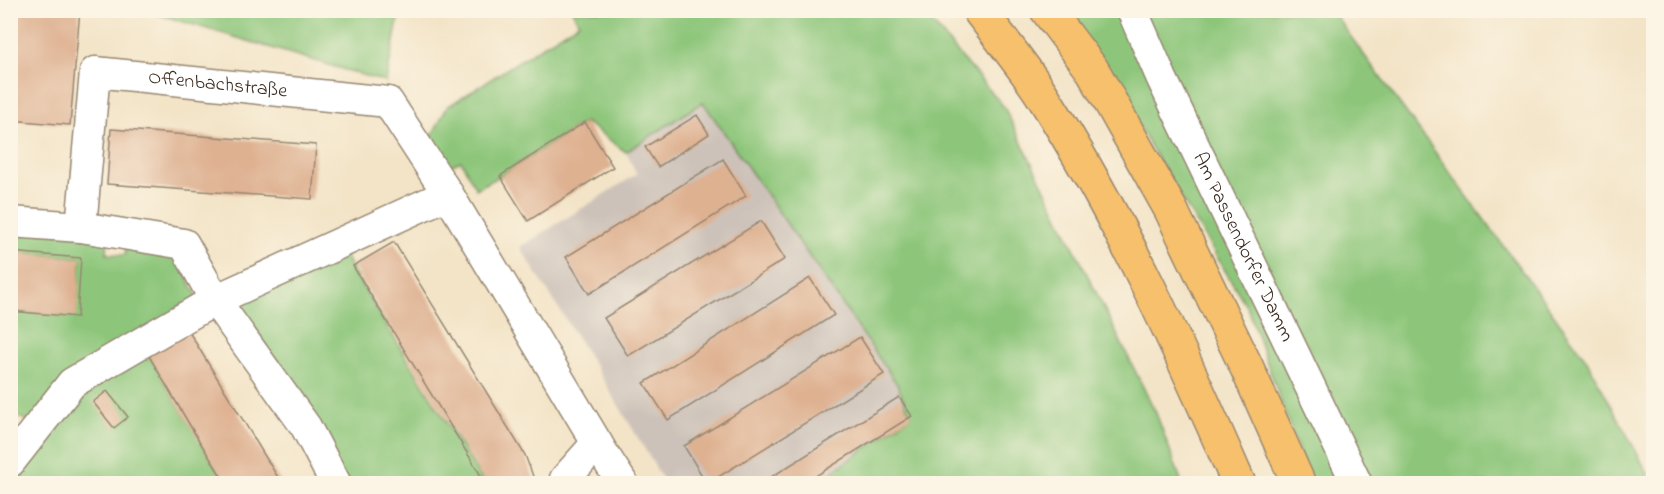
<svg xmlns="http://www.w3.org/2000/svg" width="1664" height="494" font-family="'Indie Flower',sans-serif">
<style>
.industrial{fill:#cdc2b9}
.green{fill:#8dc67a;stroke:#64784c;stroke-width:1.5}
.building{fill:#deb191}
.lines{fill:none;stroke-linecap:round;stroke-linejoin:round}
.minor-casing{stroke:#978772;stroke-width:33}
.highway-casing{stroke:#978772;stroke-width:36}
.minor{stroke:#fff;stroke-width:30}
.highway{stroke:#f7c06c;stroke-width:33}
.labels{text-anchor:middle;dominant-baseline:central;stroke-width:4.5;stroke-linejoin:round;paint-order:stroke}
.street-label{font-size:20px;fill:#3b2a1e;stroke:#fcf5e5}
</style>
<rect width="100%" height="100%" fill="#fcf5e5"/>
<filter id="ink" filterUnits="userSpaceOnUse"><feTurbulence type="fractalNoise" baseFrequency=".0167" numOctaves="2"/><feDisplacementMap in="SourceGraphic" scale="12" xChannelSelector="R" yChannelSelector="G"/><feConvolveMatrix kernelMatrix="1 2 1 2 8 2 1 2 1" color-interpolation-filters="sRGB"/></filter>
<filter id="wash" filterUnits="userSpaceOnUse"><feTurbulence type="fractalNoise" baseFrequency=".008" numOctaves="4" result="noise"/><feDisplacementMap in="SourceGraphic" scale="24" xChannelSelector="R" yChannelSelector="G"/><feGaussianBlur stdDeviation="1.35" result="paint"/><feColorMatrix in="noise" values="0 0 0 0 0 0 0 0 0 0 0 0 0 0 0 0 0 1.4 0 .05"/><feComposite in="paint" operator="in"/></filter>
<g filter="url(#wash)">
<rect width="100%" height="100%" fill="#f3e4c7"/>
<polygon class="industrial" points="703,102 897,384 912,416 817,483 665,483 592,361 520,247 637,174 626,152"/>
<g class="green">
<polygon points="147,11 400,11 386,82"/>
<polygon points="572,11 922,11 1004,107 1156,413 1182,483 817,483 911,416 897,384 703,102 626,152 585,122 500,176 476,189 461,161 443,169 430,139 447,107 579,23"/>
<polygon points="1069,11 1332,11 1586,359 1653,483 1310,483 1247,307"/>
<polygon points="10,230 108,237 107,254 125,255 127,239 171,249 198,297 33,423 13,415 11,411 11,311 76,316 81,258 11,252"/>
<polygon points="340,244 351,268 484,483 336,483 215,300"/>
<polygon points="146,351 226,484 11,484 11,471 77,391"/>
</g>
<g id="blocks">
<g class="building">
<polygon points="10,10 80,10 70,125 10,120"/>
<polygon points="697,115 709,134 658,167 645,147"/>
<polygon points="585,122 613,167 528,221 500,176"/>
<polygon points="111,129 316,145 312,199 107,184"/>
<polygon points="723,159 746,196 589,294 566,257"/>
<polygon points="761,221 785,259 628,356 604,318"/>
<polygon points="394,242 525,455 536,484 486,484 353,266"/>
<polygon points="10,252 81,258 77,317 10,311"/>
<polygon points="810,278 834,315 668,420 644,383"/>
<polygon points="186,327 282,484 226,484 198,439 146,351"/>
<polygon points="860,337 884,374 707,484 684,446"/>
<polygon points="107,391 128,417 114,428 93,402"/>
<polygon points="899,397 912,416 803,484 760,484"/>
</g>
</g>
</g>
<g filter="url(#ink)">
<use href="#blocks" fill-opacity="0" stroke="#978772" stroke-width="1.5"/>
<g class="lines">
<g class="minor-casing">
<g id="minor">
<path id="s1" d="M1132 10 1162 79 1357 484"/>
<polyline points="10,222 81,227 184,244 215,300 306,427 336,484"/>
<path id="s2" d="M81 227 95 72 388 102 448 194 603 453 623 484"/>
<polyline points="10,462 72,383 215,300 448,194"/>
<polyline points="566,484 565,479 597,443"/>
</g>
</g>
<g class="highway-casing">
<g id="highway">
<path d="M979 10C1001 39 1025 68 1044 98 1121 220 1181 351 1239 484"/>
<polyline points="1047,10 1093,71 1171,210 1247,368 1299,484"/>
</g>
</g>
<use href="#minor" class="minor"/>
<use href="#highway" class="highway"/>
</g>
</g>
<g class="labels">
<g class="street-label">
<text stroke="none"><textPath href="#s2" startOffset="279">Offenbachstraße</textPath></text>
<text stroke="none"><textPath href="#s1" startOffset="262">Am Passendorfer Damm</textPath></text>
</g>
</g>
<rect width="1664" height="494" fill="none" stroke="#fcf5e5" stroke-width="36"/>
</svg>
